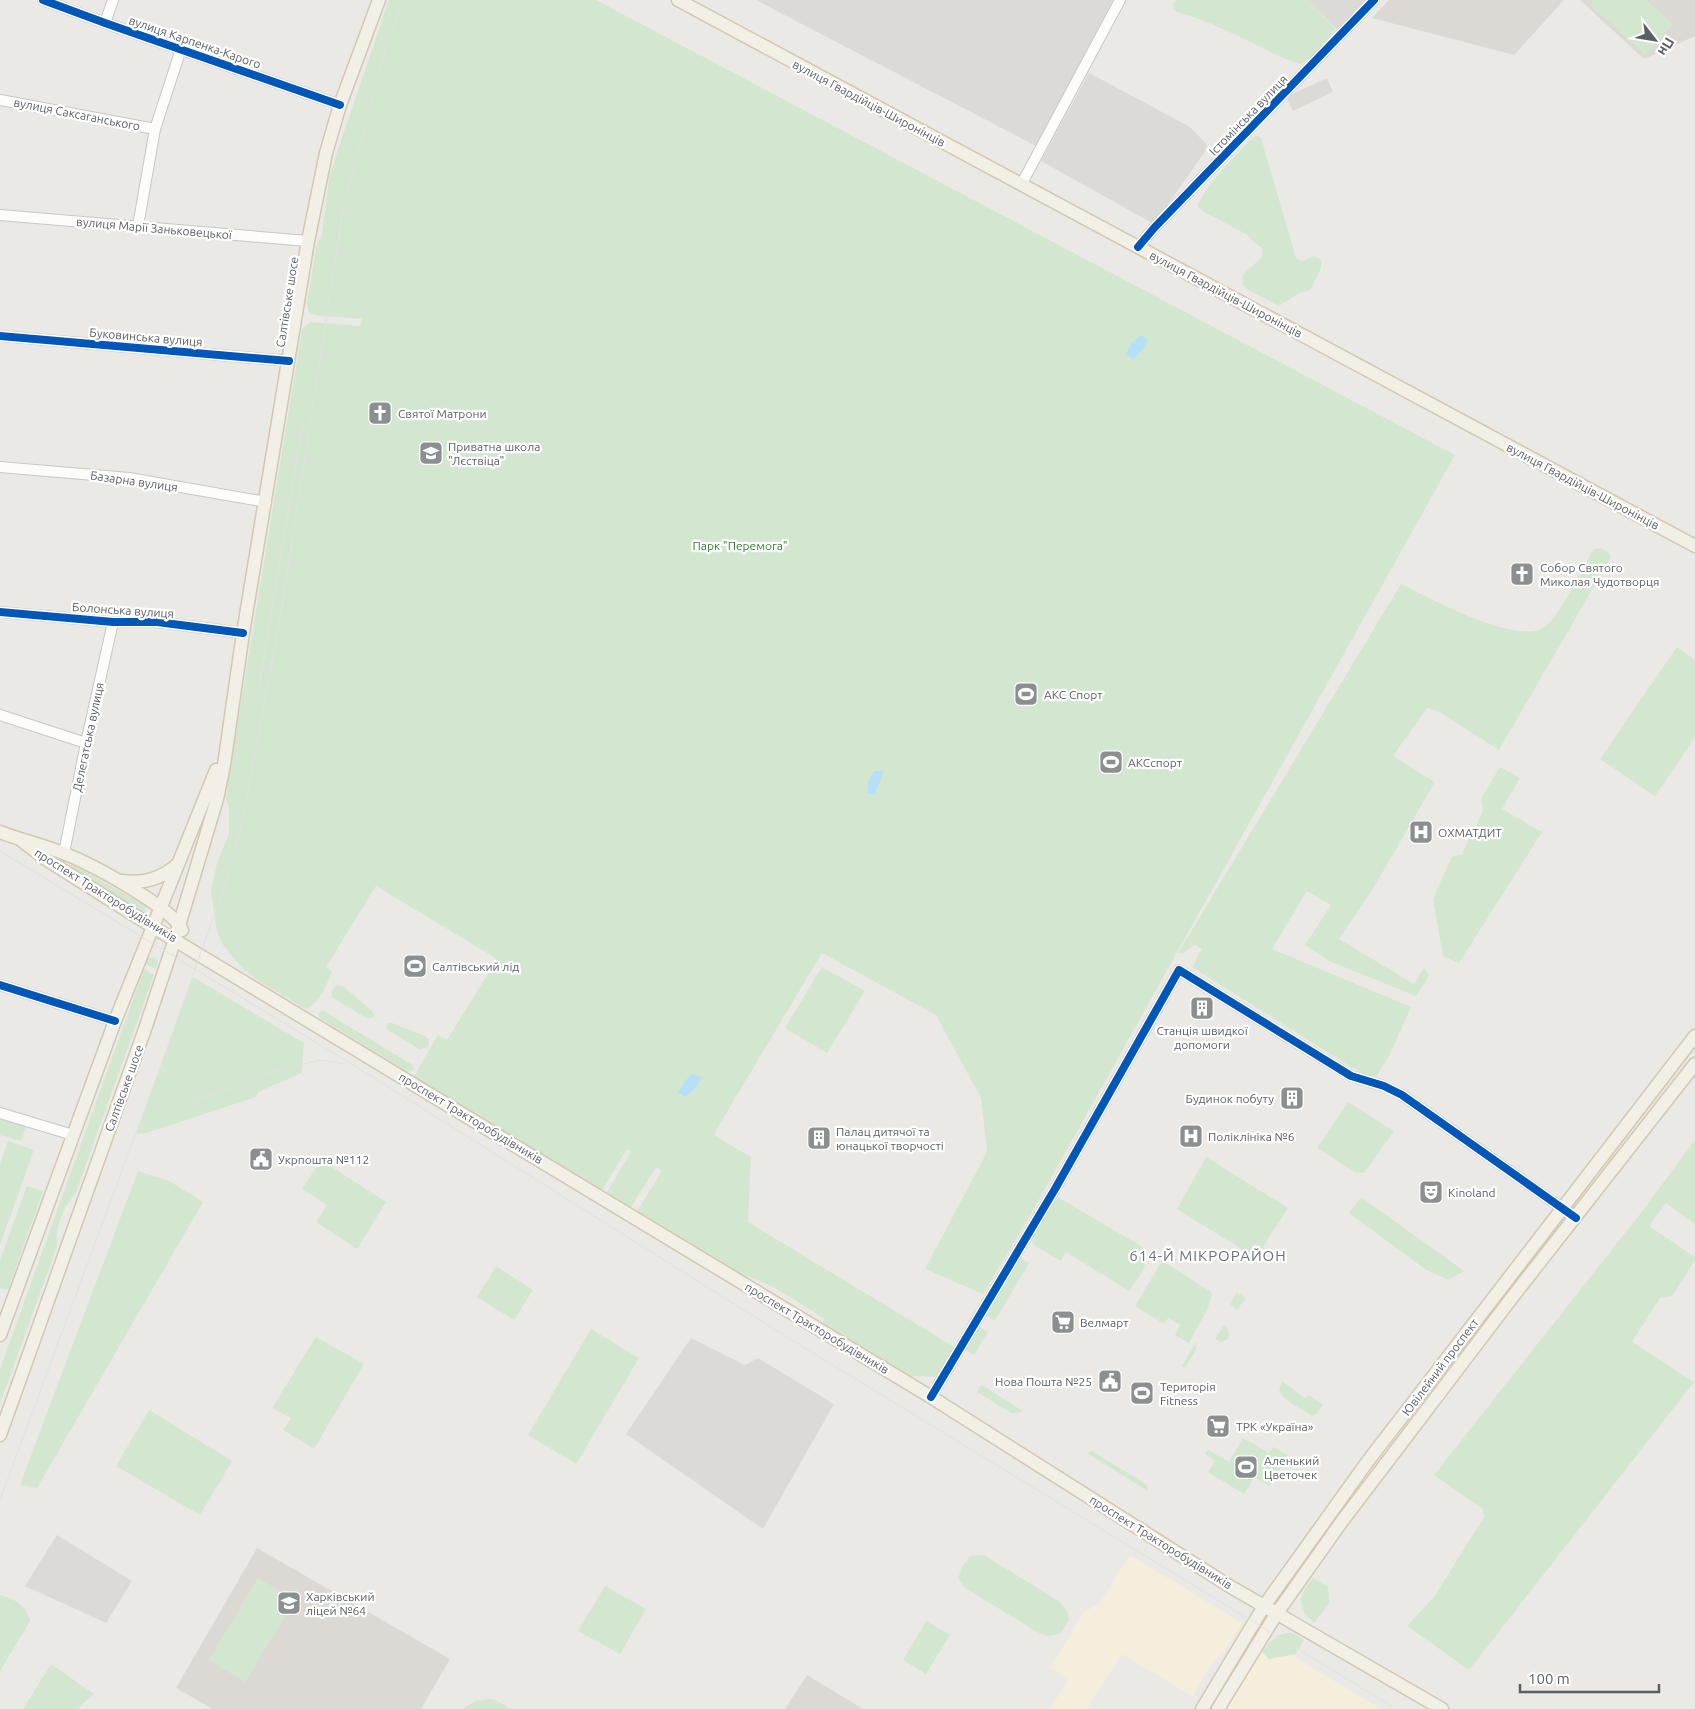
<svg xmlns="http://www.w3.org/2000/svg" width="1695" height="1709" font-family="Ubuntu,sans-serif">
<style>
.commercial{fill:#f5eedd}
.industrial{fill:#dbdad6}
.education{fill:#dcd9d4}
.green{fill:#d3e7d0}
.water{fill:#b6e0f7}
.lines{fill:none;stroke-linecap:round;stroke-linejoin:round}
.minor-casing{stroke:#c7c7c7;stroke-width:12}
.major-casing{stroke:#d2c7b2;stroke-width:15}
.minor{stroke:#fcfcfb;stroke-width:10}
.major{stroke:#f2efe7;stroke-width:12}
.tram{stroke:#e2e1e2;stroke-width:1}
.cycleway-casing{stroke:#fff;stroke-width:11}
.cycleway{stroke:#0057b8;stroke-width:8}
.labels{text-anchor:middle;dominant-baseline:central;stroke-width:4.5;stroke-linejoin:round;paint-order:stroke}
.street-label{font-size:12px;fill:#5a5f63;stroke:#fff}
.poi-label{font-size:12px;fill:#5a5f63;stroke:#fff;text-anchor:start}
.park-label{font-size:12px;fill:#358133;stroke:#fff}
.quarter-label{font-size:15px;letter-spacing:1px;fill:#6b7175;stroke:#fff}
</style>
<rect width="100%" height="100%" fill="#eae9e5"/>
<g class="commercial">
<polygon points="1130,1555 1242,1623 1224,1653 1215,1660 1195,1691 1194,1697 1122,1654 1087,1709 1050,1709 1068,1680 1050,1668 1084,1612 1099,1604"/>
<polygon points="1268,1640 1298,1659 1381,1709 1226,1709"/>
</g>
<g class="industrial">
<polygon points="756,0 1113,0 1036,146"/>
<polygon points="1308,0 1374,0 1342,34"/>
<polygon points="1089,73 1190,127 1207,145 1204,153 1154,224 1041,161"/>
<polygon points="1327,78 1333,92 1293,111 1286,97"/>
<polygon points="691,1338 745,1365 758,1358 834,1404 763,1529 626,1434"/>
<polygon points="57,1535 132,1581 106,1623 25,1586"/>
</g>
<g class="education">
<polygon points="1389,0 1564,0 1514,55 1372,18"/>
<polygon points="1580,0 1695,0 1695,36 1644,59"/>
<polygon points="257,1548 450,1659 421,1709 213,1709 176,1688"/>
<polygon points="807,1675 863,1709 785,1709"/>
</g>
<g class="green">
<path d="M389 0H596L1455 455 1031 1214 983 1294 925 1269 987 1152 981 1098 936 1015 822 953 718 1127 714 1135 751 1157 748 1222 956 1348 939 1377 907 1376 822 1325 825 1319C798 1302 772 1283 740 1274L636 1213 662 1171 656 1167 630 1209 606 1194 631 1152 627 1149 601 1192 413 1078 438 1035 447 1040 497 959 376 886 326 967 332 971C328 983 318 1004 306 1009L262 983 242 968 223 945 217 932 211 892 217 863 229 834V807L226 798 228 782 302 330 305 326 311 322 360 326 362 319 315 315 309 312 307 304 316 247 322 234 329 179 339 146Z"/>
<path d="M1177 0H1308L1335 28C1329 42 1315 56 1301 64L1290 61C1254 45 1215 22 1177 12L1172 6Z"/>
<polygon points="1594,0 1646,0 1673,24 1645,55 1590,5"/>
<path d="M1257 136 1261 138 1296 258 1302 261 1314 256 1321 260V268L1310 290 1301 292 1279 306 1247 289 1242 283 1243 274 1262 257V249L1246 234 1204 212 1197 206C1209 181 1233 159 1252 138Z"/>
<path d="M1601 548 1608 552 1611 557 1499 750 1438 711 1427 708 1393 756 1435 782 1374 887 1339 939 1414 984 1424 968 1429 975 1416 996 1329 961 1305 945 1331 905 1307 891 1272 949 1411 1007 1391 1052 1377 1076 1364 1075 1192 967 1202 949 1195 945 1182 954 1178 953 1401 584C1427 597 1521 648 1546 626 1563 611 1582 569 1594 549Z"/>
<polygon points="1677,647 1695,660 1695,737 1655,796 1600,759"/>
<polygon points="1500,767 1520,778 1502,809 1542,832 1459,963 1443,956 1433,899 1452,857 1462,854 1483,811 1481,799"/>
<polygon points="72,864 146,906 146,911 142,912 70,867"/>
<polygon points="152,957 156,958 158,961 156,969 146,964 148,959"/>
<polygon points="822,967 865,991 827,1053 785,1028"/>
<path d="M144 969 154 975 75 1195C63 1205 55 1230 57 1246L0 1404V1369Z"/>
<polygon points="193,977 304,1043 302,1073 258,1092 256,1097 146,1133 136,1134"/>
<polygon points="337,985 343,986 373,1012 374,1017 368,1019 335,999 332,997 331,991"/>
<polygon points="322,1010 411,1064 414,1068 413,1070 407,1072 320,1018 318,1014"/>
<polygon points="388,1023 392,1023 425,1036 429,1040 428,1047 422,1049 419,1049 388,1030 386,1027"/>
<polygon points="1348,1102 1394,1131 1364,1173 1355,1172 1317,1148"/>
<polygon points="0,1116 27,1124 21,1141 0,1135"/>
<polygon points="1695,1140 1695,1224 1666,1203 1649,1226 1695,1257 1695,1260 1672,1296 1660,1298 1632,1342 1694,1382 1469,1670 1407,1626 1434,1597 1484,1517 1483,1509 1434,1475 1637,1218"/>
<polygon points="8,1141 34,1150 0,1245 0,1164"/>
<polygon points="1206,1157 1288,1208 1256,1258 1177,1209"/>
<polygon points="321,1160 386,1202 357,1249 316,1222 327,1205 302,1189"/>
<polygon points="138,1171 169,1181 203,1202 37,1488 20,1485"/>
<polygon points="27,1186 43,1191 8,1290 0,1288 0,1260"/>
<path d="M1056 1196 1141 1246C1154 1262 1138 1278 1129 1291L1066 1252 1061 1261 1035 1246 1030 1239Z"/>
<polygon points="1361,1197 1464,1271 1448,1280 1425,1269 1349,1213"/>
<polygon points="1019,1257 1029,1263 995,1321 985,1315"/>
<polygon points="1162,1261 1210,1291 1212,1294 1208,1308 1189,1343 1175,1335 1180,1325 1168,1318 1164,1324 1135,1306"/>
<polygon points="496,1266 533,1290 514,1320 477,1297"/>
<polygon points="1237,1292 1246,1298 1237,1310 1230,1304"/>
<path d="M1224 1325C1229 1329 1230 1333 1228 1339L1221 1342 1215 1339Z"/>
<polygon points="978,1326 988,1332 974,1355 964,1349"/>
<polygon points="591,1329 639,1358 576,1464 528,1435"/>
<polygon points="316,1337 364,1364 314,1449 283,1430 291,1418 272,1408"/>
<polygon points="1197,1341 1196,1350 1185,1368 1182,1366"/>
<polygon points="1282,1381 1305,1398 1309,1395 1323,1405 1317,1413 1312,1416 1288,1401 1282,1396 1279,1390"/>
<polygon points="980,1386 984,1386 1024,1412 1011,1413 977,1392"/>
<polygon points="149,1410 232,1461 200,1515 116,1466"/>
<polygon points="1243,1438 1269,1453 1273,1447 1288,1455 1270,1486 1254,1477 1244,1494 1208,1472 1215,1461 1205,1454 1208,1450 1229,1462"/>
<polygon points="1092,1451 1147,1485 1148,1491 1087,1453"/>
<polygon points="984,1555 1060,1602 1067,1611 1069,1620 1060,1634 1048,1636 1039,1633 965,1588 958,1578 961,1569 970,1556"/>
<polygon points="258,1578 295,1600 245,1682 209,1660"/>
<path d="M1313 1578 1328 1587 1329 1603 1314 1623C1296 1606 1298 1597 1313 1578Z"/>
<polygon points="605,1586 646,1609 620,1654 578,1631"/>
<path d="M0 1595C17 1600 24 1604 30 1621L0 1671Z"/>
<polygon points="926,1621 950,1635 926,1674 903,1660"/>
<path d="M1286 1633H1292L1304 1640 1296 1654 1269 1659 1262 1652C1268 1643 1276 1635 1286 1633Z"/>
<polygon points="51,1664 94,1694 77,1709 23,1709"/>
<polygon points="489,1699 496,1700 511,1709 461,1709 476,1701"/>
</g>
<g class="water">
<polygon points="1142,335 1148,340 1143,349 1133,360 1126,354 1132,342"/>
<polygon points="874,771 884,771 875,794 868,794 868,782"/>
<polygon points="693,1073 701,1078 695,1089 685,1097 678,1092 685,1081"/>
</g>
<g class="lines">
<g class="minor-casing">
<g id="minor">
<polyline points="43,0 105,23 340,105"/>
<polyline points="105,23 113,0"/>
<polyline points="0,100 155,129"/>
<polyline points="1021,185 1120,0"/>
<polyline points="0,215 308,241"/>
<polyline points="138,226 155,129 181,49"/>
<polyline points="1138,247 1155,227 1374,0"/>
<polyline points="0,336 289,361"/>
<polyline points="0,467 129,478 266,502"/>
<polyline points="0,612 113,622 157,622 243,633"/>
<polyline points="0,715 86,743"/>
<polyline points="64,853 86,743 113,622"/>
<polyline points="0,985 115,1021"/>
<polyline points="0,1113 73,1135"/>
<polyline points="931,1397 1055,1189 1179,970 1351,1076 1384,1086 1402,1095 1576,1218"/>
</g>
</g>
<g class="major-casing">
<g id="major">
<polyline points="678,0 1695,546"/>
<path d="M0 832C21 840 42 845 63 853 89 863 171 906 182 930"/>
<polyline points="21,840 47,860 153,927 931,1397 1231,1587 1442,1709"/>
<path d="M122 881C144 884 160 879 177 865"/>
<polyline points="0,1335 115,1021 216,770"/>
<polyline points="0,1435 145,1029 175,939 217,799 224,765 243,633 308,241 326,153 340,105 379,0"/>
<polyline points="1202,1709 1264,1606 1368,1461 1695,1036"/>
<polyline points="1218,1709 1277,1613 1340,1524 1514,1295 1695,1064"/>
</g>
</g>
<use href="#minor" class="minor"/>
<use href="#major" class="major"/>
<g class="tram">
<polyline points="258,695 303,421"/>
<polyline points="0,851 355,1066 782,1334 1396,1709"/>
<path d="M168 1052C166 1068 176 1082 189 1089"/>
<path d="M161 1063C166 1084 179 1094 200 1099"/>
<polyline points="136,1126 199,1099 276,1071 320,1060 346,1064"/>
<polyline points="0,1500 161,1065 223,890 241,829 282,607 343,209 388,40 404,0"/>
</g>
<g class="cycleway-casing">
<g id="cycleway">
<polyline points="43,0 105,23 340,105"/>
<polyline points="1138,247 1155,227 1374,0"/>
<polyline points="0,336 289,361"/>
<polyline points="0,612 113,622 157,622 243,633"/>
<polyline points="0,985 115,1021"/>
<polyline points="931,1397 1055,1189 1179,970 1351,1076 1384,1086 1402,1095 1576,1218"/>
</g>
</g>
<use href="#cycleway" class="cycleway"/>
</g>
<defs>
<g id="church-square" transform="scale(1.25)"><rect x="-9" y="-9" width="18" height="18" rx="4" fill="#8c8f90" stroke="#fff"/><path d="M-1.2-6h2.4v3.5h3.3v2.4h-3.3V6h-2.4V-.1h-3.3v-2.4h3.3Z" fill="#fff"/></g>
<g id="school-square" transform="scale(1.25)"><rect x="-9" y="-9" width="18" height="18" rx="4" fill="#8c8f90" stroke="#fff"/><path d="M0-5L7-2L0 1L-7-2ZM-4 1L0 2.5L4 1V4Q0 6-4 4Z" fill="#fff"/></g>
<g id="stadium-square" transform="scale(1.25)"><rect x="-9" y="-9" width="18" height="18" rx="4" fill="#8c8f90" stroke="#fff"/><path d="M0-5a6.5 5 0 1 0 0 10a6.5 5 0 1 0 0-10ZM-3.5-1.8h7v3.6h-7Z" fill="#fff"/></g>
<g id="hospital-square" transform="scale(1.25)"><rect x="-9" y="-9" width="18" height="18" rx="4" fill="#8c8f90" stroke="#fff"/><path d="M-5-5h3v3.5h4V-5h3V5h-3V1.5h-4V5h-3Z" fill="#fff"/></g>
<g id="building-square" transform="scale(1.25)"><rect x="-9" y="-9" width="18" height="18" rx="4" fill="#8c8f90" stroke="#fff"/><path d="M-4-6H4V6H1V3H-1V6H-4ZM-2.5-4.3h1.7v1.8h-1.7ZM.8-4.3h1.7v1.8H.8ZM-2.5-1h1.7V.8h-1.7ZM.8-1h1.7V.8H.8Z" fill="#fff"/></g>
<g id="civic-square" transform="scale(1.25)"><rect x="-9" y="-9" width="18" height="18" rx="4" fill="#8c8f90" stroke="#fff"/><path d="M-.6-6.5H3V-4.5H.6V-3L4-1V1h2V6H-6V1h2V-1L-.6-3ZM-1.2 2.5V6h2.4V2.5Z" fill="#fff"/></g>
<g id="theatre-square" transform="scale(1.25)"><rect x="-9" y="-9" width="18" height="18" rx="4" fill="#8c8f90" stroke="#fff"/><path d="M-5-5.5Q0-4 5-5.5V0Q5 5 0 6Q-5 5-5 0ZM-3.3-2.5H-1v1.5H-3.3ZM1-2.5H3.3v1.5H1ZM-2.8 1Q0 5.5 2.8 1Z" fill="#fff"/></g>
<g id="supermarket-square" transform="scale(1.25)"><rect x="-9" y="-9" width="18" height="18" rx="4" fill="#8c8f90" stroke="#fff"/><path d="M-6-5.5h2.5l.6 2H6L4.5 2H-2.5L-4.4-4H-6ZM-1.5 3.2a1.3 1.3 0 1 0 .1 0ZM3 3.2a1.3 1.3 0 1 0 .1 0Z" fill="#fff"/></g>
</defs>
<g fill-rule="evenodd">
<use href="#church-square" x="380" y="413"/>
<use href="#school-square" x="431" y="453"/>
<use href="#church-square" x="1522" y="574"/>
<use href="#stadium-square" x="1026" y="694"/>
<use href="#stadium-square" x="1111" y="762"/>
<use href="#hospital-square" x="1421" y="832"/>
<use href="#stadium-square" x="415" y="966"/>
<use href="#building-square" x="1202" y="1008"/>
<use href="#building-square" x="1292" y="1098"/>
<use href="#hospital-square" x="1191" y="1136"/>
<use href="#building-square" x="819" y="1138"/>
<use href="#civic-square" x="261" y="1159"/>
<use href="#theatre-square" x="1431" y="1192"/>
<use href="#supermarket-square" x="1063" y="1322"/>
<use href="#civic-square" x="1110" y="1381"/>
<use href="#stadium-square" x="1142" y="1393"/>
<use href="#supermarket-square" x="1218" y="1426"/>
<use href="#stadium-square" x="1246" y="1467"/>
<use href="#school-square" x="289" y="1603"/>
</g>
<g class="labels">
<g class="street-label">
<text transform="translate(195 42) rotate(19)">вулиця Карпенка-Карого</text>
<text transform="translate(869 103) rotate(28)">вулиця Гвардійців-Широнінців</text>
<text transform="translate(77 114) rotate(11)">вулиця Саксаганського</text>
<text transform="translate(1248 115) rotate(-46)">Істомінська вулиця</text>
<text transform="translate(154 228) rotate(5)">вулиця Марії Заньковецької</text>
<text transform="translate(1226 294) rotate(28)">вулиця Гвардійців-Широнінців</text>
<text transform="translate(287 302) rotate(-81)">Салтівське шосе</text>
<text transform="translate(146 337) rotate(5)">Буковинська вулиця</text>
<text transform="translate(134 481) rotate(8)">Базарна вулиця</text>
<text transform="translate(1583 486) rotate(28)">вулиця Гвардійців-Широнінців</text>
<text transform="translate(123 610) rotate(4)">Болонська вулиця</text>
<text transform="translate(88 737) rotate(-78)">Делегатська вулиця</text>
<text transform="translate(106 895) rotate(32)">проспект Тракторобудівників</text>
<text transform="translate(124 1088) rotate(-70)">Салтівське шосе</text>
<text transform="translate(471 1118) rotate(31)">проспект Тракторобудівників</text>
<text transform="translate(817 1328) rotate(31)">проспект Тракторобудівників</text>
<text transform="translate(1440 1367) rotate(-53)">Ювілейний проспект</text>
<text transform="translate(1161 1542) rotate(32)">проспект Тракторобудівників</text>
</g>
<g class="poi-label">
<text x="398" y="413">Святої Матрони</text>
<text x="448" y="446">Приватна школа<tspan x="448" dy="14">"Лєствіца"</tspan></text>
<text x="1540" y="567">Собор Святого<tspan x="1540" dy="14">Миколая Чудотворця</tspan></text>
<text x="1044" y="694">АКС Спорт</text>
<text x="1128" y="762">АКСспорт</text>
<text x="1438" y="832">ОХМАТДИТ</text>
<text x="432" y="966">Салтівський лід</text>
<text x="1202" y="1030" text-anchor="middle">Станція швидкої<tspan x="1202" dy="14">допомоги</tspan></text>
<text x="1274" y="1098" text-anchor="end">Будинок побуту</text>
<text x="836" y="1131">Палац дитячої та<tspan x="836" dy="14">юнацької творчості</tspan></text>
<text x="1208" y="1136">Поліклініка №6</text>
<text x="278" y="1159">Укрпошта №112</text>
<text x="1448" y="1192">Kinoland</text>
<text x="1080" y="1322">Велмарт</text>
<text x="1092" y="1381" text-anchor="end">Нова Пошта №25</text>
<text x="1160" y="1386">Територія<tspan x="1160" dy="14">Fitness</tspan></text>
<text x="1236" y="1426">ТРК «Україна»</text>
<text x="1264" y="1460">Аленький<tspan x="1264" dy="14">Цветочек</tspan></text>
<text x="306" y="1596">Харківський<tspan x="306" dy="14">ліцей №64</tspan></text>
</g>
<g class="park-label">
<text x="740" y="545">Парк "Перемога"</text>
</g>
<g class="quarter-label">
<text x="1208" y="1255">614-Й МІКРОРАЙОН</text>
</g>
</g>
<g transform="translate(1655 40) rotate(121)" stroke="#ffffff" stroke-width="4" paint-order="stroke">
<path d="M0-4L9 19L0 12L-9 19Z" fill="#5a5f63"/>
<text y="-8" font-size="14" font-weight="bold" text-anchor="middle" fill="#5a5f63">Пн</text>
</g>
<path d="M1520 1684v8h139v-8" fill="none" stroke="#5a5f63" stroke-width="2.5"/>
<text x="1528" y="1684" font-size="15" fill="#5a5f63" stroke="#ffffff" stroke-width="4" paint-order="stroke">100 m</text>
</svg>
